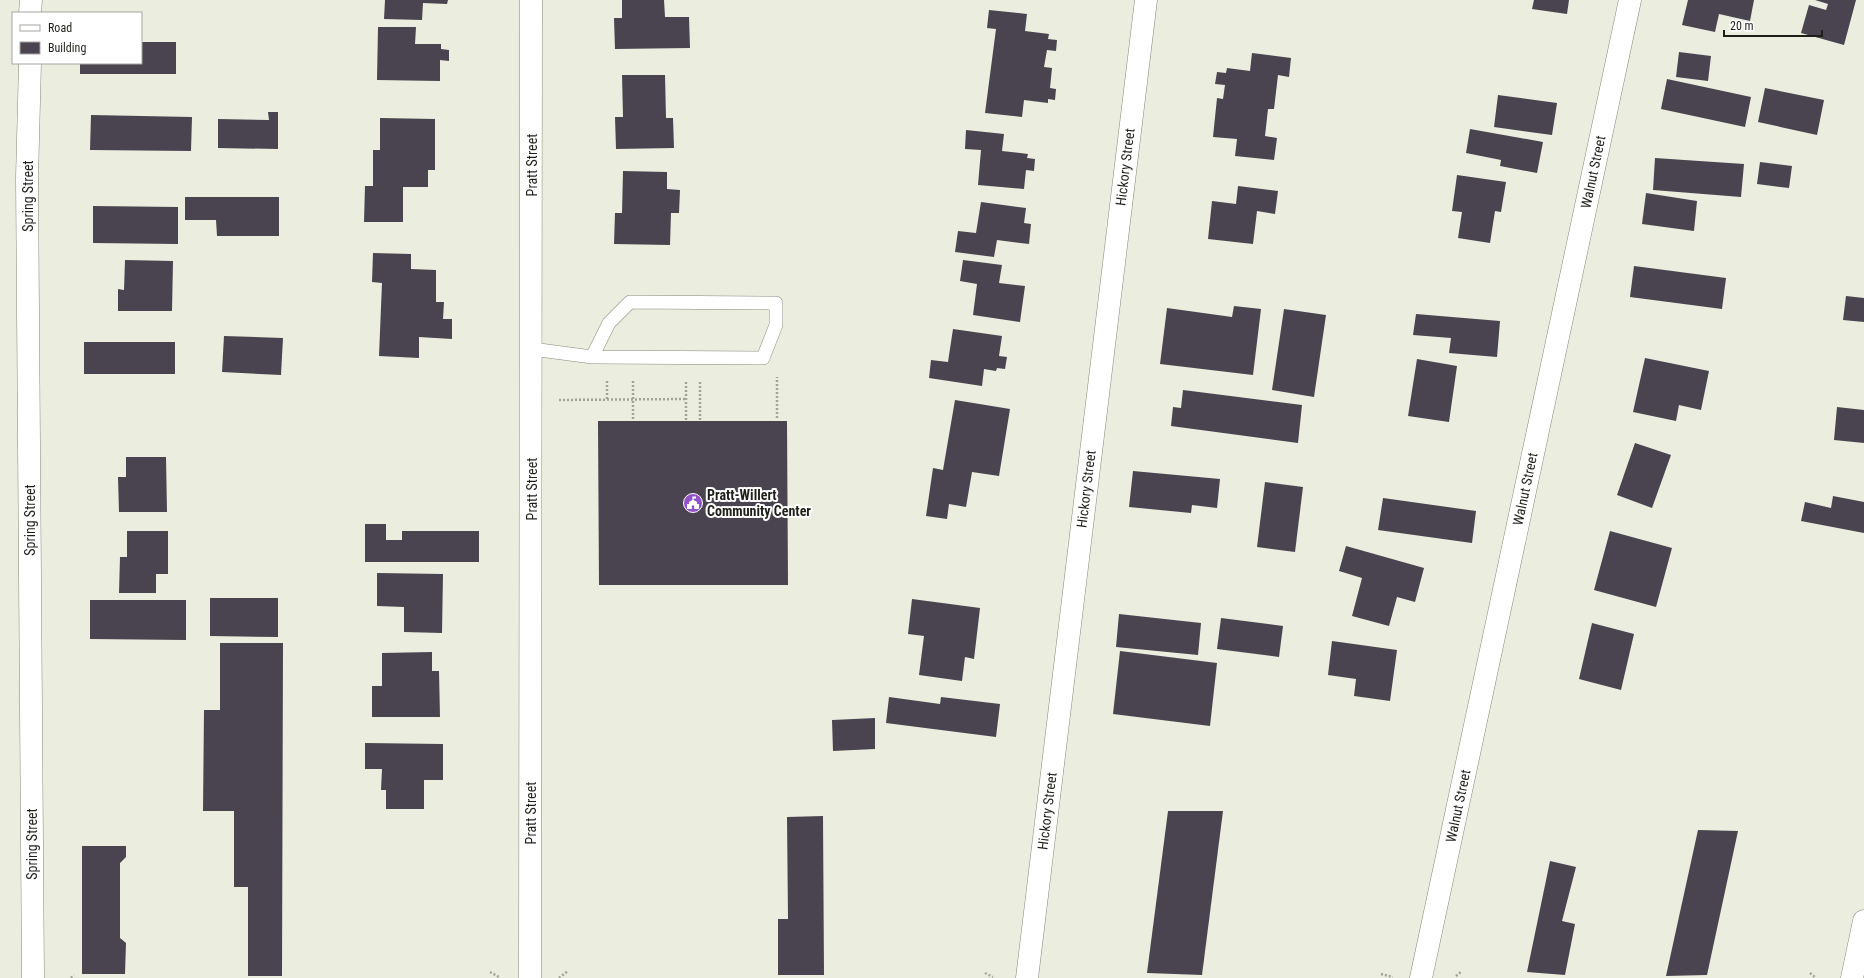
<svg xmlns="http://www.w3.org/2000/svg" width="1864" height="978" font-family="'Roboto Condensed',sans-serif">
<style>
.building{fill:#49444f}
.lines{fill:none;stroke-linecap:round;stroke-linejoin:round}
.service-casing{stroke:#85887a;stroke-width:14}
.minor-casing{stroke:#85887a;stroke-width:23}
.path{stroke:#a1a397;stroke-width:2.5;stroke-dasharray:2 2;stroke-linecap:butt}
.service{stroke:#fff;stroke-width:13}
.minor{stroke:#fff;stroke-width:22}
.labels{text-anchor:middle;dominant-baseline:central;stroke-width:4;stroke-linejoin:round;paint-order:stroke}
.street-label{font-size:14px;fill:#1e1f19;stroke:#fff}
.poi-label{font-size:14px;font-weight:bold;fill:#1e1f19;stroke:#fff;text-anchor:start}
</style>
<rect width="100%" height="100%" fill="#ebeedf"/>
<g class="building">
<polygon points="385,0 448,0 447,4 423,3 422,20 384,19"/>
<polygon points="622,0 664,0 665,17 689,17 690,48 615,49 614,18 622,18"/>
<polygon points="1534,0 1569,0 1567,14 1532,9"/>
<polygon points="1688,0 1754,0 1750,21 1719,14 1715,32 1682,25"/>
<polygon points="1815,0 1856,0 1844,45 1801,33 1809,5 1826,10 1828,4"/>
<polygon points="989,10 1027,14 1025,31 1049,34 1048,39 1057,40 1056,51 1047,50 1044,67 1052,68 1050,88 1056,89 1055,100 1048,99 1048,103 1024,100 1022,117 985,113 996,29 987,28"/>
<polygon points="378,27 416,27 415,44 441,44 441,49 449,50 449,61 440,60 440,81 377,80"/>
<polygon points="141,42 176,42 176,74 80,74 80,63 141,63"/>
<polygon points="1679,52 1711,56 1708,81 1676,77"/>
<polygon points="1252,53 1291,58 1289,77 1278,75 1274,109 1268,109 1265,136 1277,138 1274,160 1235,156 1237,139 1213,137 1217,98 1223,99 1225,85 1215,84 1217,72 1226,73 1227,68 1250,71"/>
<polygon points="622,75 665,75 666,118 673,118 674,148 616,149 615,117 623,117"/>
<polygon points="1667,79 1751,97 1745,127 1661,109"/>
<polygon points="1765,88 1824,100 1817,135 1758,122"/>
<polygon points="1498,95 1557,103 1552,135 1494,127"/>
<polygon points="268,112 278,112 278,149 218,148 218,119 269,120"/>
<polygon points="91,115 192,117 191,151 90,150"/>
<polygon points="380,118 435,119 435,170 428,170 428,187 403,187 403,222 364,222 365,186 373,186 373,150 380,150"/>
<polygon points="1470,129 1543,142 1537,173 1500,166 1501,160 1466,153"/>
<polygon points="966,130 1004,134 1002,151 1028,154 1027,158 1035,159 1034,171 1026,170 1024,189 978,185 981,150 965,149"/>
<polygon points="1655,158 1744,164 1741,197 1653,190"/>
<polygon points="1760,162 1792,166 1789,188 1757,184"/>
<polygon points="623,171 667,172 667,189 680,190 679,213 671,213 670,245 614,244 615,213 622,213"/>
<polygon points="1457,175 1506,182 1501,212 1495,211 1490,243 1458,238 1462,212 1452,211"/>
<polygon points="1238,186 1278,191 1275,214 1257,211 1253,244 1208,239 1212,201 1236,204"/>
<polygon points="1646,193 1697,201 1694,231 1642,224"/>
<polygon points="185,197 279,197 279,236 217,236 216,220 185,220"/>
<polygon points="981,202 1026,208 1024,223 1031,224 1029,244 997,240 994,257 955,252 958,231 976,233"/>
<polygon points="93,206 178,207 178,244 93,243"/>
<polygon points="373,253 411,254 411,269 436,270 436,302 444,302 443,319 452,319 452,339 419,337 419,358 379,356 382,283 372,282"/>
<polygon points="125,260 173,261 172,311 118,311 118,289 124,290"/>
<polygon points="963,260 1002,265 999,283 1025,286 1020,322 973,315 977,284 960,281"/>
<polygon points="1634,266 1726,278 1722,309 1630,297"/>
<polygon points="1846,296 1864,298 1864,322 1843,320"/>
<polygon points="1234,306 1261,309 1253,375 1160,364 1167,308 1232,317"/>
<polygon points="1284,309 1326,315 1314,397 1272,390"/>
<polygon points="1416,314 1500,321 1497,357 1449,353 1451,338 1413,335"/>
<polygon points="953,329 1002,336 999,356 1007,357 1005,369 997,368 996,371 984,369 982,386 929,378 931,360 948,362"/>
<polygon points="224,336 283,338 281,375 222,372"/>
<rect x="84" y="342" width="91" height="32"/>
<polygon points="1645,358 1709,371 1701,410 1679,405 1676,421 1633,412"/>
<polygon points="1417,359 1457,366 1449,422 1408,416"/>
<polygon points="1183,390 1302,405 1298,443 1171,426 1173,407 1181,408"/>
<polygon points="955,400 1010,409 999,476 972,472 966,507 949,504 947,519 926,516 933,468 943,470"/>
<polygon points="1837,407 1864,410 1864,443 1834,440"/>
<polygon points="598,421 787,421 788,585 599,585"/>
<polygon points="1635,443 1671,455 1652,508 1617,495"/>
<polygon points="126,457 166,457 167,512 119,512 118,477 126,477"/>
<polygon points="1133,471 1220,479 1217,508 1192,505 1191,513 1129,507"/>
<polygon points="1265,482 1303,487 1295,552 1257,547"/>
<polygon points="1833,496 1864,502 1864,533 1801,521 1805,502 1831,508"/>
<polygon points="1383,498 1476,511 1472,543 1378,530"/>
<polygon points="365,524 386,524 386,540 402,540 402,531 479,531 479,562 365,562"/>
<polygon points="127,531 168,531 168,574 156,574 156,593 119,593 120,557 127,557"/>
<polygon points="1610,531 1672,548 1656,607 1594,590"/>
<polygon points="1346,546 1424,568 1415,602 1397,597 1389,626 1352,616 1362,578 1339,571"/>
<polygon points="377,573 443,574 442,633 404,632 404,607 377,606"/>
<polygon points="210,598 278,598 278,637 210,636"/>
<polygon points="912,599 980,608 974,659 965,657 962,681 919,675 924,636 908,634"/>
<polygon points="90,600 186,600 186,640 90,639"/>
<polygon points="1119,614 1201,623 1198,655 1116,647"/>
<polygon points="1221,618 1283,626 1279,657 1217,649"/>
<polygon points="1592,623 1634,634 1621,690 1579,679"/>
<polygon points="1332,641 1397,650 1390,701 1354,696 1356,679 1328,675"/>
<polygon points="220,643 283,643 282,976 248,976 248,887 234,887 234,811 203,811 204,710 220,710"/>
<polygon points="1120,651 1217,663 1210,726 1113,714"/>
<polygon points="432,652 432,671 439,671 440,717 372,717 372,686 382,686 382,653"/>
<polygon points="889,697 940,704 941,697 1000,704 996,737 886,723"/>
<polygon points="875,718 875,749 833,751 832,720"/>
<polygon points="365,743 443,744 443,780 424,780 424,809 386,809 386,790 381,790 382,769 365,769"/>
<polygon points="1168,811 1223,811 1202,975 1147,973"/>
<polygon points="823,816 824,975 778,975 778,919 788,919 787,817"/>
<polygon points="1698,830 1738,831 1707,975 1666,976"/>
<polygon points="82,846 126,846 126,857 120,863 120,938 126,943 125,974 82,974"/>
<polygon points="1550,861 1576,867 1562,921 1575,924 1565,975 1527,972"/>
</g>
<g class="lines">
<g class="service-casing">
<polyline id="service" points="532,349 592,357 763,358 776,325 776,303 630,302 609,323 592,357"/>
</g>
<g class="minor-casing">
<g id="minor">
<polyline points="30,13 31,0"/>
<polyline points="30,63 27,178 33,978"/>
<polyline points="530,978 531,0"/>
<polyline points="1027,978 1146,0"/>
<polyline points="1421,978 1630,0"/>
<polyline points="1852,978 1864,921"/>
</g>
</g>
<g class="path">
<polyline points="607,381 607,399"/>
<polyline points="633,381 633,419"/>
<polyline points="686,382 686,420"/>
<polyline points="700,382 700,420"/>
<polyline points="559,400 686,399"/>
<polyline points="777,418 777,377"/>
<polyline points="490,972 499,977"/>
<polyline points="985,973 993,977"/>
<polyline points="1810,973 1816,978"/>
<polyline points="1381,974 1393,977"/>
<polyline points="1456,976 1462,971"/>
<polyline points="71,978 74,975"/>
<polyline points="559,978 568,971"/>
</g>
<use href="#service" class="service"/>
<use href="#minor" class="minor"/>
</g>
<defs>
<g id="civic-disc" transform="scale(1)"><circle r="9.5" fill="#9153c9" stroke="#fff"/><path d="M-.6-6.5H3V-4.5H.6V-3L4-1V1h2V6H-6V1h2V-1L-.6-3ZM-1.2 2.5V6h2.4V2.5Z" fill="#fff"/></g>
</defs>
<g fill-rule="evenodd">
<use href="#civic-disc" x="693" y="503"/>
</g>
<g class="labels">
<g class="street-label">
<text transform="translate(532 165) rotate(-90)">Pratt Street</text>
<text transform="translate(1125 167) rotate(-83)">Hickory Street</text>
<text transform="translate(1593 172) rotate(-78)">Walnut Street</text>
<text transform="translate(28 196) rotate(-90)">Spring Street</text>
<text transform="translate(532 489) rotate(-90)">Pratt Street</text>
<text transform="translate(1086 489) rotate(-83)">Hickory Street</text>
<text transform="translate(1525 489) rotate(-78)">Walnut Street</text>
<text transform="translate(30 520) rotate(-90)">Spring Street</text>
<text transform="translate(1458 806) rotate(-78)">Walnut Street</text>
<text transform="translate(1047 811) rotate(-83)">Hickory Street</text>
<text transform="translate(531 813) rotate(-90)">Pratt Street</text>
<text transform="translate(32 844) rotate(-90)">Spring Street</text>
</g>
<g class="poi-label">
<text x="707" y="495">Pratt-Willert<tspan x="707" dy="16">Community Center</tspan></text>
</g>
</g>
<rect x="12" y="12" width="130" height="52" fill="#ffffff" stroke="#a5a5a3"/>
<rect x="20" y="25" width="20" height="6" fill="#ffffff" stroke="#a5a5a3"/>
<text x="48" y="32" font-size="12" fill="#1e1f19">Road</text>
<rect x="20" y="42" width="20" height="12" fill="#49444f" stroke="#a5a5a3"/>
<text x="48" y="52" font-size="12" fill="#1e1f19">Building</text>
<path d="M1724 30v6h98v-6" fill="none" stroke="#1e1f19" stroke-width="2"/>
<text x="1730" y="30" font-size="12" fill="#1e1f19" stroke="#ffffff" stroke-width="3" paint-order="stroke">20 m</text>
</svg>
